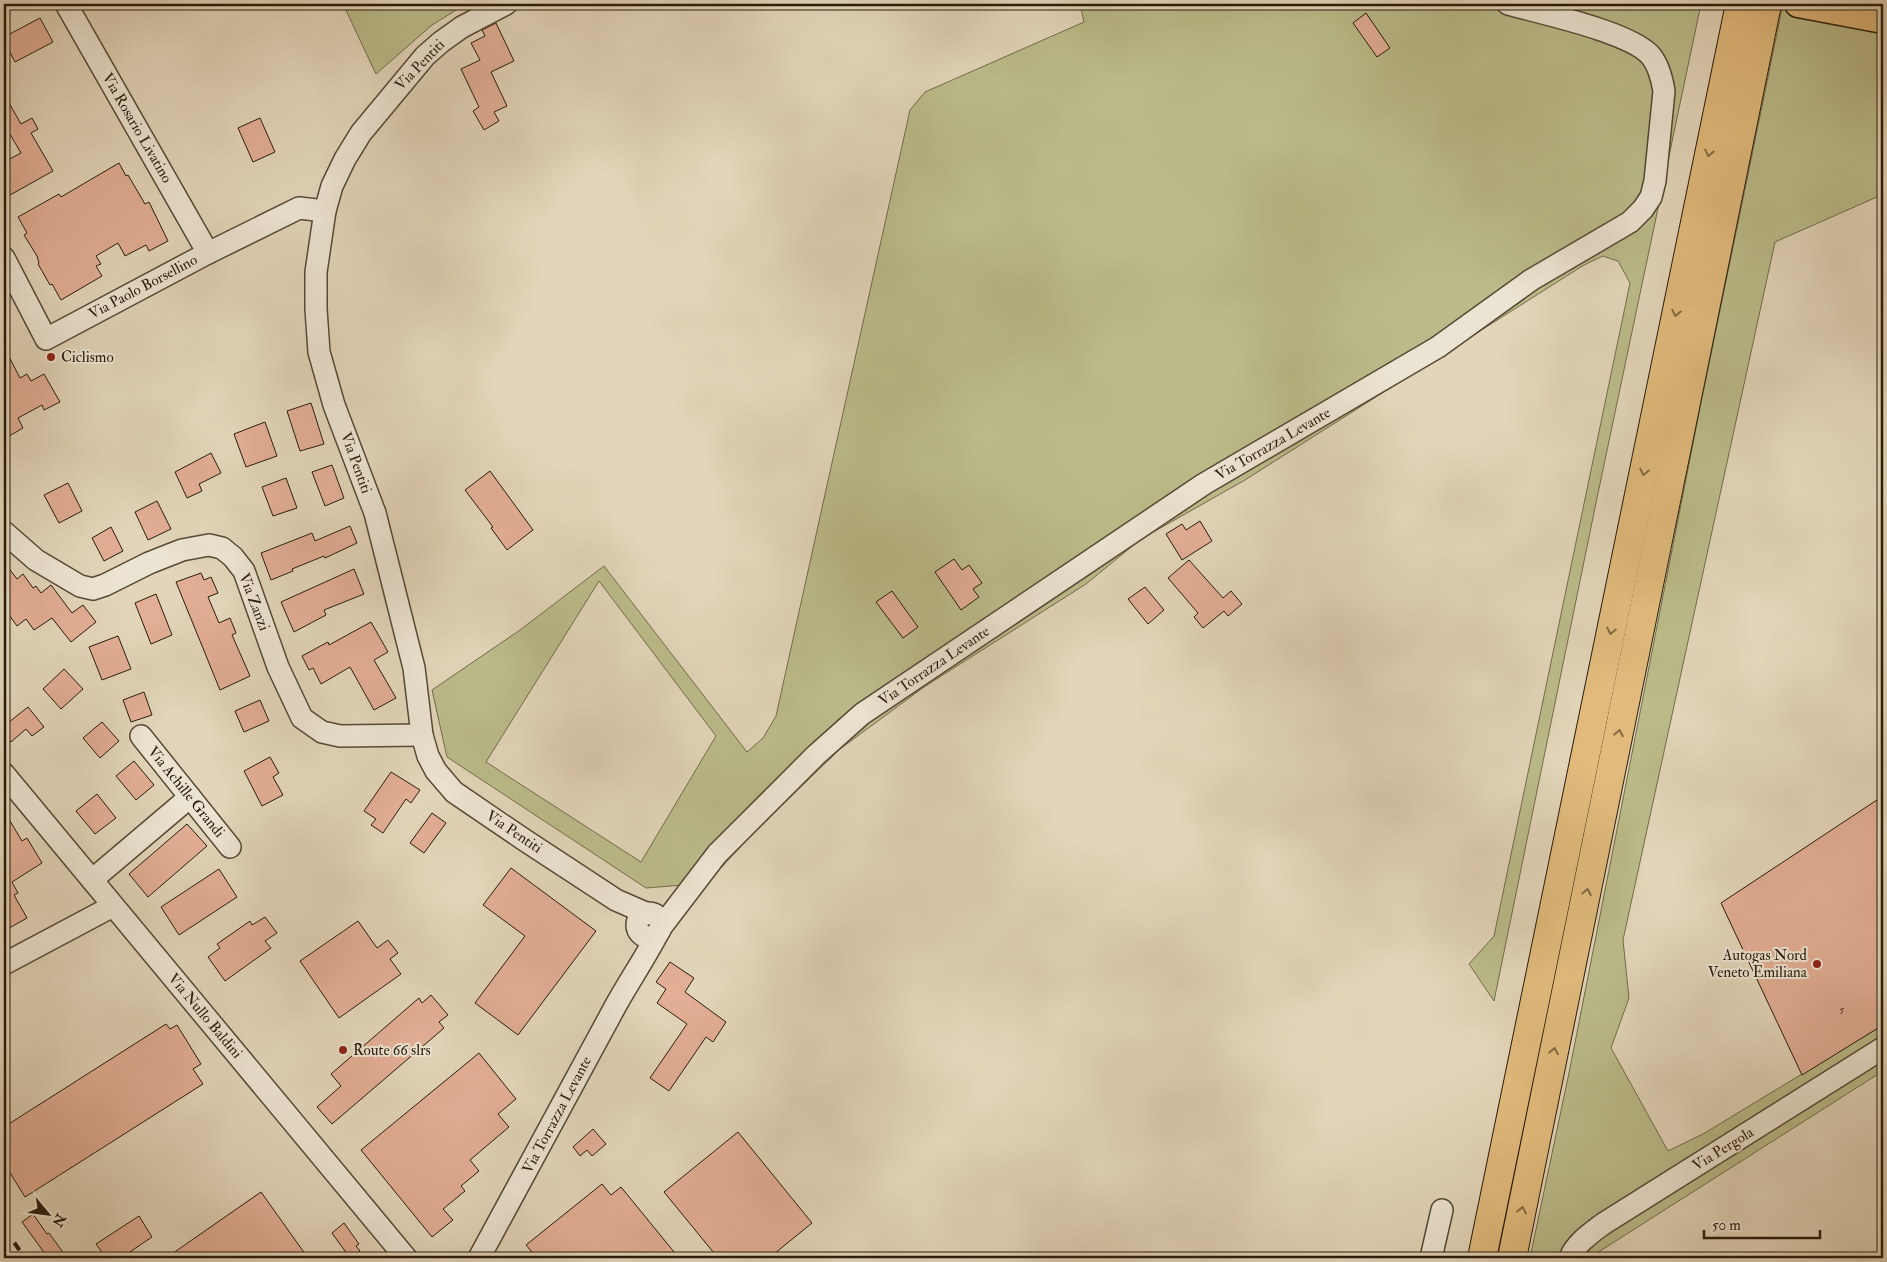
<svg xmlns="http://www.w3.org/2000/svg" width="1887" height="1262" font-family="'IM FELL Double Pica',serif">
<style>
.green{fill:#bbbb8a;stroke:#726c4a;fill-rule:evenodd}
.building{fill:#e2ae95;stroke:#281c0b}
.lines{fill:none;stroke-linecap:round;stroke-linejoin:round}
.minor-casing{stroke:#564a36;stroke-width:24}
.major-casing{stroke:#281c0b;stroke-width:29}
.highway-casing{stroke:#281c0b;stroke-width:30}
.minor{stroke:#ece4d2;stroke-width:21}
.major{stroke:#e1ba7c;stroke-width:26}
.highway{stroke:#e1ba7c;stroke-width:28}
.rail{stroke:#281c0b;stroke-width:4;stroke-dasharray:9 9;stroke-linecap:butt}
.oneway{stroke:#846b44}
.poi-dot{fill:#8f2418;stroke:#ece4d2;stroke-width:2}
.labels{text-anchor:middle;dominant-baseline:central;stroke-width:4;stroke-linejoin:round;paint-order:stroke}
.number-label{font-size:12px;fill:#56402e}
.street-label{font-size:15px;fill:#281c0b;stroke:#ece4d2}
.poi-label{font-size:15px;fill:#281c0b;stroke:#ece4d2;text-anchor:start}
</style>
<rect width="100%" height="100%" fill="#e2d5b9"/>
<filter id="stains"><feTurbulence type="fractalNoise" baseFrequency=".004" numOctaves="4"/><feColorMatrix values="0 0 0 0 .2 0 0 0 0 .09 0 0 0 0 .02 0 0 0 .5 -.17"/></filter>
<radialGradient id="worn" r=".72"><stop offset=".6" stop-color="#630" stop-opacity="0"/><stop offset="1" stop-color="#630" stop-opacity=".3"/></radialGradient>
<g class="green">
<polygon points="343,4 466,4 432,25 376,74"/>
<path d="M1080 4H1701L1597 498 1494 1001 1469 964 1494 936 1630 283 1618 261 1603 256 1584 265 1245 480 1141 539 1086 584 924 687 840 749 755 831 707 883 646 888 447 757 432 690 520 630 604 566 747 752 763 738 776 716 910 110 925 92 1084 22ZM599 581 716 736 641 862 486 762Z"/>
<polygon points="1783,4 1883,4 1883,199 1877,197 1775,242 1623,940 1629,998 1611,1048 1668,1151 1703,1134 1883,1025 1883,1071 1589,1258 1530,1258 1570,1068 1702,398"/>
</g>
<g class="building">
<polygon points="1366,13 1390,48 1377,57 1353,23"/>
<polygon points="40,18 53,42 15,62 4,41 4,37"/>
<polygon points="496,23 514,61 491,72 507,106 494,112 499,121 484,130 473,111 479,107 461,69 480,60 471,43 485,36 482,30"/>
<polygon points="4,94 21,124 32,118 38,129 31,133 53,171 10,195 4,184 4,162 21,153 8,131 4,134"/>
<polygon points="260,118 275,152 253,162 238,128"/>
<polygon points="119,163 126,176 128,175 145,204 149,202 168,241 149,251 146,245 125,256 118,243 96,256 101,264 96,266 102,276 61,300 52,284 50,285 38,264 39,263 37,256 24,235 27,233 18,217 59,194 61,197"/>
<polygon points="4,347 20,378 27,374 31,381 44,374 60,402 44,410 42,405 18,418 23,428 4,439"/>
<polygon points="311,403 324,444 300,451 287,411"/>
<polygon points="265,422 277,456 246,467 234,434"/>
<polygon points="211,453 221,473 199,484 202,491 187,498 175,472"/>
<polygon points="332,465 344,498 325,506 312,472"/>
<polygon points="490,471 533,530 507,550 491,528 493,527 465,490"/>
<polygon points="286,478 297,508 273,516 262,487"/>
<polygon points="68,483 82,511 59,523 44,495"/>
<polygon points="157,501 171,529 148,540 135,512"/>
<polygon points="1200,521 1212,541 1182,560 1166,534 1182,524 1186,530"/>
<polygon points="350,526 357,543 325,558 324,556 292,569 293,571 271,580 261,553 307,535 312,533 315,541"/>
<polygon points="111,527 123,551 104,561 92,538"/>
<polygon points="954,559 962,570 969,565 982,583 973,589 979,597 961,610 935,572"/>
<polygon points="1189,560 1223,598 1231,591 1242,604 1228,616 1224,611 1203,628 1194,617 1198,613 1168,578"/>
<polygon points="4,562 17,579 23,574 33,588 36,586 41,593 51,585 72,613 83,605 96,622 71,642 52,618 34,630 26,619 17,626 4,608"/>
<polygon points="354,569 364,594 324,610 326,615 294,632 281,602"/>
<polygon points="201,573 204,580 211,577 218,593 208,597 219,623 230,618 236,633 232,635 250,676 220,690 176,582"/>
<polygon points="1145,587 1164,610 1148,624 1128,599"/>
<polygon points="892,591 918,627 903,638 876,602"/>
<polygon points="156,594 172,635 151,644 135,603"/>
<polygon points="371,622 388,652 374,660 396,698 374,710 350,667 321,684 313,668 309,670 302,656 328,642 329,645"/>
<polygon points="118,636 131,669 102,680 89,647"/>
<polygon points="64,669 83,689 61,709 43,689"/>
<polygon points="144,692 152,715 131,722 123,700"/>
<polygon points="260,700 269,721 244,732 235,711"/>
<polygon points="28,707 44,727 32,736 26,729 11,742 4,733 4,726"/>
<polygon points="102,722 119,741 100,758 83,738"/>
<polygon points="270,757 279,773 273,777 283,795 262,806 244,771"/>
<polygon points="134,761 154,785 136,800 116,776"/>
<polygon points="391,772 420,790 411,803 406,799 383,833 371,825 376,819 364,811"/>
<polygon points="97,794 116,818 95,834 76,811"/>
<polygon points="1883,796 1883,1025 1802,1075 1721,903"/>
<polygon points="4,811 22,841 27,838 42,863 12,882 18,893 14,895 27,918 4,931"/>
<polygon points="432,813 446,823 424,853 410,843"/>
<polygon points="187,824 207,846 148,897 129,874"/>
<polygon points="511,868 596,931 518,1035 475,1003 525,936 483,905"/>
<polygon points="219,869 237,897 179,935 161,907"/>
<polygon points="265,917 277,933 265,941 271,948 225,981 208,957 220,948 217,944 250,921 252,925"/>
<polygon points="358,921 377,948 388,940 398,953 390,959 401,974 339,1018 300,961"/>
<polygon points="670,962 694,978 685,992 726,1022 713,1042 706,1037 669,1091 650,1078 687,1024 657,1003 666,989 656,982"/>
<polygon points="431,995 448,1015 439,1022 444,1028 332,1124 317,1107 341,1086 331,1074 419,998 422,1003"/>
<polygon points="166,1024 170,1029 177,1025 201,1064 193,1069 203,1084 25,1197 4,1163 4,1127"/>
<polygon points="479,1053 516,1099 498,1114 509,1127 470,1160 479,1171 461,1186 465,1191 443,1209 453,1220 432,1237 361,1150"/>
<polygon points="593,1129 606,1144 592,1156 587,1150 580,1156 573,1147"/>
<polygon points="738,1132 812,1223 769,1258 718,1258 664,1192"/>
<polygon points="602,1184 611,1195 621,1187 679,1258 537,1258 526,1245"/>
<polygon points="261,1192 308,1258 166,1258"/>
<polygon points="33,1214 47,1234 49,1233 67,1258 48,1258 22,1222"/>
<polygon points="139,1216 152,1237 121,1258 106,1258 96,1244"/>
<polygon points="344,1223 359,1244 356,1246 360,1251 350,1258 332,1233"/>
</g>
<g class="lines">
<g class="minor-casing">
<g id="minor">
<polyline points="66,4 208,253"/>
<polyline points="506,4 462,27 441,42 425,56 361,133 345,159 332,186 325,211 316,272 316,309 319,352 334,405 375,513 414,668 422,735 428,756 436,771 454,792 523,839 616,900 648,914"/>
<polyline points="4,258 46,339 208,253 299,208 325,211"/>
<polyline points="4,532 36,560 80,586 93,589 105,585 149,563 182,550 209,545 222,548 233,557 244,571 278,667 302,718 322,732 340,736 422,735"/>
<polyline points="141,736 230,847"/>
<polyline points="4,774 406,1258"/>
<polyline points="92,880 190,797"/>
<circle cx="649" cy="925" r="12"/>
<path d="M659 930 717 854 816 755 862 714 1204 484 1438 347 1531 280 1630 222 1643 209 1651 197 1655 181 1664 91C1662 79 1659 66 1651 56 1631 32 1540 13 1508 4"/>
<polyline points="4,964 113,906"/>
<path d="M479 1258 616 1005C630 980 645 958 658 933"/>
<polyline points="1431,1258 1442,1210"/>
<path d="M1570 1258C1575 1244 1591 1233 1603 1224L1883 1048"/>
</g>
</g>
<g class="major-casing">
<polyline id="major" points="1798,4 1883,20"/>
</g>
<g class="highway-casing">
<g id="highway">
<polyline points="1482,1258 1740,4"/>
<polyline points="1512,1258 1767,4"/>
</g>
</g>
<use href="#minor" class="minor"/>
<use href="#major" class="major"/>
<use href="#highway" class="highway"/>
<polyline class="rail" points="4,1228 25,1258"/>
</g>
<defs><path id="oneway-chevron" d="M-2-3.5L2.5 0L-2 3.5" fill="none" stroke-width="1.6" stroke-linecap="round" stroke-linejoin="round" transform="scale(1.25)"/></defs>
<g class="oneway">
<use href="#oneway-chevron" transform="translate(1709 153) rotate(102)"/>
<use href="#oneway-chevron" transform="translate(1676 313) rotate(102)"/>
<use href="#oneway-chevron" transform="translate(1644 472) rotate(102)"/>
<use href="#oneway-chevron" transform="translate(1611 631) rotate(102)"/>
<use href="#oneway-chevron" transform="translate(1619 733) rotate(-79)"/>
<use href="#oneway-chevron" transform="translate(1587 892) rotate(-79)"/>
<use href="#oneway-chevron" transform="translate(1554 1051) rotate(-79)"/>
<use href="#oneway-chevron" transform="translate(1522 1210) rotate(-79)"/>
</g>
<g class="poi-dot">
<circle cx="51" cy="357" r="5"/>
<circle cx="1817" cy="964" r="5"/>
<circle cx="343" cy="1050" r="5"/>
</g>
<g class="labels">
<g class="number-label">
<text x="1842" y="1009">5</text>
</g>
<g class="street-label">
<text transform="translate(420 65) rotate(-46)">Via Pentiti</text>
<text transform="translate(137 128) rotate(60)">Via Rosario Livatino</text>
<text transform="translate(143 287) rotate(-28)">Via Paolo Borsellino</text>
<text transform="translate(1273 444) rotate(-30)">Via Torrazza Levante</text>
<text transform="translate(356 463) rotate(70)">Via Pentiti</text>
<text transform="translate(254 602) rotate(69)">Via Zanzi</text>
<text transform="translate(934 666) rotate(-34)">Via Torrazza Levante</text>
<text transform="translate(186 792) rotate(51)">Via Achille Grandi</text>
<text transform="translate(514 832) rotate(34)">Via Pentiti</text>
<text transform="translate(205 1016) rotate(50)">Via Nullo Baldini</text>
<text transform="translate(557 1115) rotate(-62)">Via Torrazza Levante</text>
<text transform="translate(1723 1149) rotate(-32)">Via Pergola</text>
</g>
<g class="poi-label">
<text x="61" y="357">Ciclismo</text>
<text x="1807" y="955" text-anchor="end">Autogas Nord<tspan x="1807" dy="17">Veneto Emiliana</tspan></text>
<text x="353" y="1050">Route 66 slrs</text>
</g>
</g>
<rect width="1887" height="1262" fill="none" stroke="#e2d5b9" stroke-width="20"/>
<rect x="5" y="5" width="1877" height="1252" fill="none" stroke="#281c0b" stroke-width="2.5"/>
<rect x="10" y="10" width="1867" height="1242" fill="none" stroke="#281c0b"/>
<g transform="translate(48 1214) rotate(119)" stroke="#ece4d2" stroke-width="4" paint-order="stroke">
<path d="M0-4L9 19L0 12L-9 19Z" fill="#281c0b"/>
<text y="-8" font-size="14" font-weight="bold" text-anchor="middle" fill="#281c0b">N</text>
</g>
<path d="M1704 1230v8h116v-8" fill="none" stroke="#281c0b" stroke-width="2.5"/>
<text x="1712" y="1230" font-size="15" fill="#281c0b" stroke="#ece4d2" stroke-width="4" paint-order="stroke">50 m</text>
<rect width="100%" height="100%" filter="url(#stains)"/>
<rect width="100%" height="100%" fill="url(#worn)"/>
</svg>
